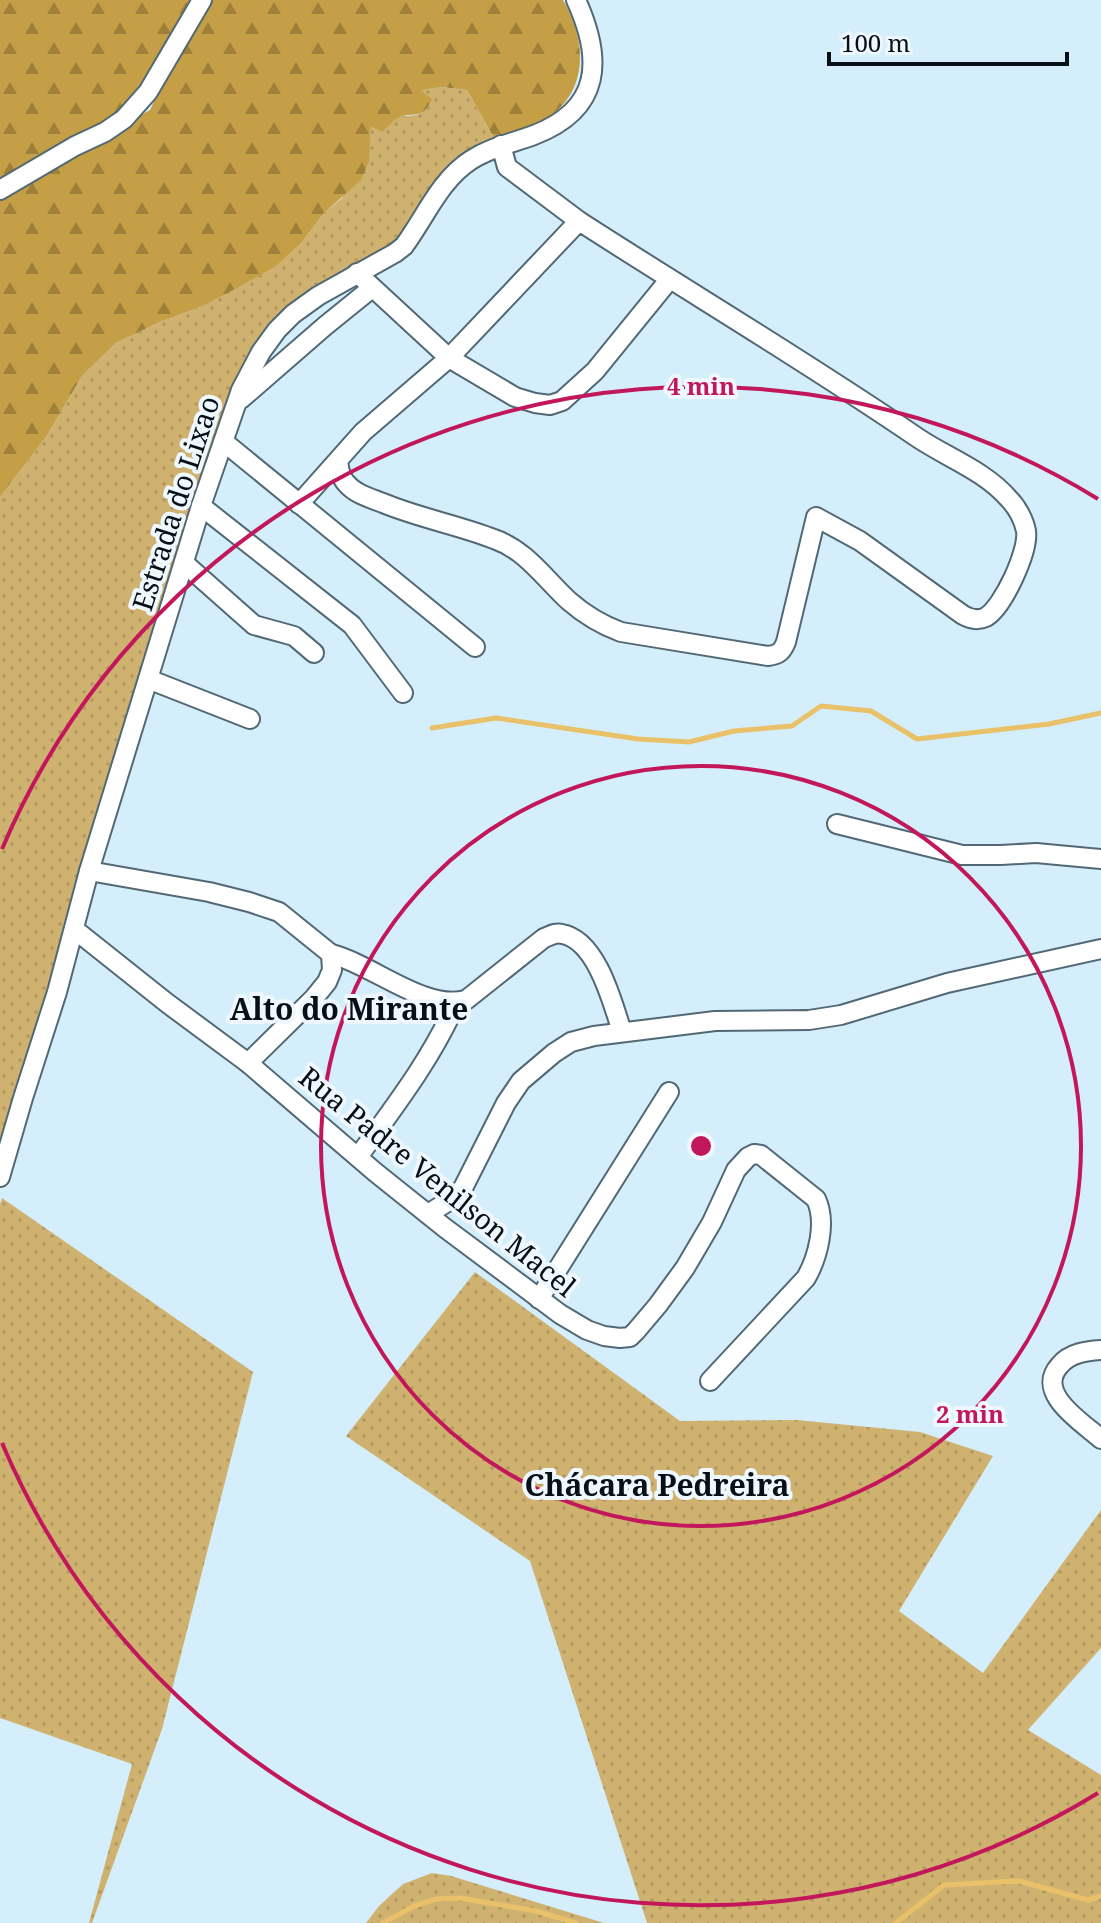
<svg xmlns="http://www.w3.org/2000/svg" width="1101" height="1923" font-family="'Noto Serif',serif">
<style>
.grass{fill:url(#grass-dots)}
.forest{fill:url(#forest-firs)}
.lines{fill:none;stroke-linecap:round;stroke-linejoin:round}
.stream{stroke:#e9c169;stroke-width:5}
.minor-casing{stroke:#526975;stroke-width:22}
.minor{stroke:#fff;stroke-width:18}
.ring{fill:none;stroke:#c2185b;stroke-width:4}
.labels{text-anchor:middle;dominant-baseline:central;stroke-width:8;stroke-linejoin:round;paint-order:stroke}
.street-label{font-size:28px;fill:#071015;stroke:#eef8fe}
.neighbourhood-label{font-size:30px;font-weight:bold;fill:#071015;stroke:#eef8fe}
.centre{fill:#c2185b;stroke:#eef8fe;stroke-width:4}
.ring-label{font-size:24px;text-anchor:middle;font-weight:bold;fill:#c2185b;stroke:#eef8fe;stroke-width:8;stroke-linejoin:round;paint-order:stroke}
</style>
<defs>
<pattern id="grass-dots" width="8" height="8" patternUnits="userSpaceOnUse" patternTransform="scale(2)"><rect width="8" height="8" fill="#d0b270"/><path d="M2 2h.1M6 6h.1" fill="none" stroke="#b19860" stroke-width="1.8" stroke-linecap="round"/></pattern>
<pattern id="forest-firs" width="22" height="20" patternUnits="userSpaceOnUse" patternTransform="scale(2)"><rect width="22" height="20" fill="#c59f45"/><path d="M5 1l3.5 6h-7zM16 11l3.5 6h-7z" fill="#9e8038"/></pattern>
</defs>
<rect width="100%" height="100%" fill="#d4eefc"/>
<g class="grass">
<path d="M442 87 467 90 494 138 474 149 451 166 437 180 416 219 402 238 256 348 64 931 0 1160V497L46 437 82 376 116 343 160 322 198 308 303 241 323 214 342 198 370 141 371 126C380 123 389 119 398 117 416 114 423 119 431 99L419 90Z"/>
<polygon points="2,1198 253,1372 162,1729 92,1923 89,1923 132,1764 0,1718 0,1204"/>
<polygon points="475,1272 680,1421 797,1420 920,1432 993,1456 899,1611 983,1673 1101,1510 1101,1648 1028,1730 1101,1775 1101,1923 647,1923 530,1561 346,1436"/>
<polygon points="432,1873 451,1876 604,1923 366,1923 379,1906 403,1884"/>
</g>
<g class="forest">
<polygon points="0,0 205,0 128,118 0,179"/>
<path d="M213 0H563C588 41 589 96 542 121 527 129 510 133 494 138L467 90 442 87 421 90 432 99C422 122 414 110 398 118 392 121 387 128 382 132L371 126 369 161 361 180 323 214 303 241 276 266 239 287 198 308 160 322 116 343 82 376 46 437 0 497V194L150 110 164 80Z"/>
</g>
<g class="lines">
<g class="stream">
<polyline points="432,728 496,718 638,739 689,742 734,731 792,726 821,706 871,711 917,739 1049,724 1101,713"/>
<polyline points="383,1923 414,1906 436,1899 460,1898 536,1911 576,1923"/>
<polyline points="896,1923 944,1885 1019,1881 1088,1900 1101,1896"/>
</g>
<g class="minor-casing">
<g id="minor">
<polyline points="501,145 507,167 579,221"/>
<polyline points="0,190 75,146 105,132 124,119 148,92 202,0"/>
<polyline points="357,273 449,358 515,397 535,403 550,405 562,401 595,371 669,280"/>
<polyline points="241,399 325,326 372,288"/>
<polyline points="224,442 475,647"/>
<path d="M299 504 363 432 449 358 579 221C692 294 807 362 918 438 948 458 985 471 1009 499 1017 507 1024 520 1026 531 1029 551 1003 607 986 617 978 621 970 619 963 615L860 541 816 517 786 642C782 652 778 655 768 656L621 632C602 625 585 615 569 601 545 579 526 550 494 539 458 525 419 518 383 503 370 498 355 494 346 483 340 476 339 469 338 460"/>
<polyline points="201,506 352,625 403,693"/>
<polyline points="184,563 254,625 294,636 314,653"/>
<polyline points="148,679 250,719"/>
<polyline points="837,824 962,855 1001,855 1036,853 1101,859"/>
<polyline points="89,871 209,892 249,902 279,912 331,954 332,970 327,982 314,998 248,1063"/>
<path d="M74 929 167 1003 248 1063 375 1172 445 1228 560 1314 587 1330 604 1336 620 1338 630 1337 636 1331 658 1305 685 1268 712 1222 736 1170 748 1157 754 1154 761 1155 816 1199C827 1222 818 1257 806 1278L710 1381"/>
<path d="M331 954C372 964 424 1011 466 1000L544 938C550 936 555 932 562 934 597 940 613 1004 622 1032"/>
<path d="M358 1157C394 1107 431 1060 456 1003"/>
<path d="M0 1177 23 1098 57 992 89 871 148 679 201 506 241 390 261 352 277 330 293 314 318 296 395 253 404 246C426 216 440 180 471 160 491 147 513 143 534 135 602 109 603 59 576 0"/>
<polyline points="428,1214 452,1199 463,1188 506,1103 521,1081 554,1053 571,1042 594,1036 715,1021 809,1020 841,1015 947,983 1101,949"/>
<polyline points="539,1299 669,1092"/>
<path d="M1101 1350C1086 1351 1070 1353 1060 1365 1034 1393 1082 1422 1101 1439"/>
</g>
</g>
<use href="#minor" class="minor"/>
</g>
<g class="ring">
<circle cx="701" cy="1146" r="380"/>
<path d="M1098 1793A759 759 0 0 1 2 1443M2 849A759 759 0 0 1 1098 499"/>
</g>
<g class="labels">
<g class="street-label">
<text transform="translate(175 503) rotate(-72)">Estrada do Lixao</text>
<text transform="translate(438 1181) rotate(39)">Rua Padre Venilson Macel</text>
</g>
<g class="neighbourhood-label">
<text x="349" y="1008">Alto do Mirante</text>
<text x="657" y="1484">Chácara Pedreira</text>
</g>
</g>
<circle cx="701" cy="1146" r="12" class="centre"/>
<g class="ring-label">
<text x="701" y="395">4 min</text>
<text x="970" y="1423">2 min</text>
</g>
<path d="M829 52v12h238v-12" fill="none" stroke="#071015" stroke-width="4"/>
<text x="841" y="52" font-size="24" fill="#071015" stroke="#eef8fe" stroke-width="6" paint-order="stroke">100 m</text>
</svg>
